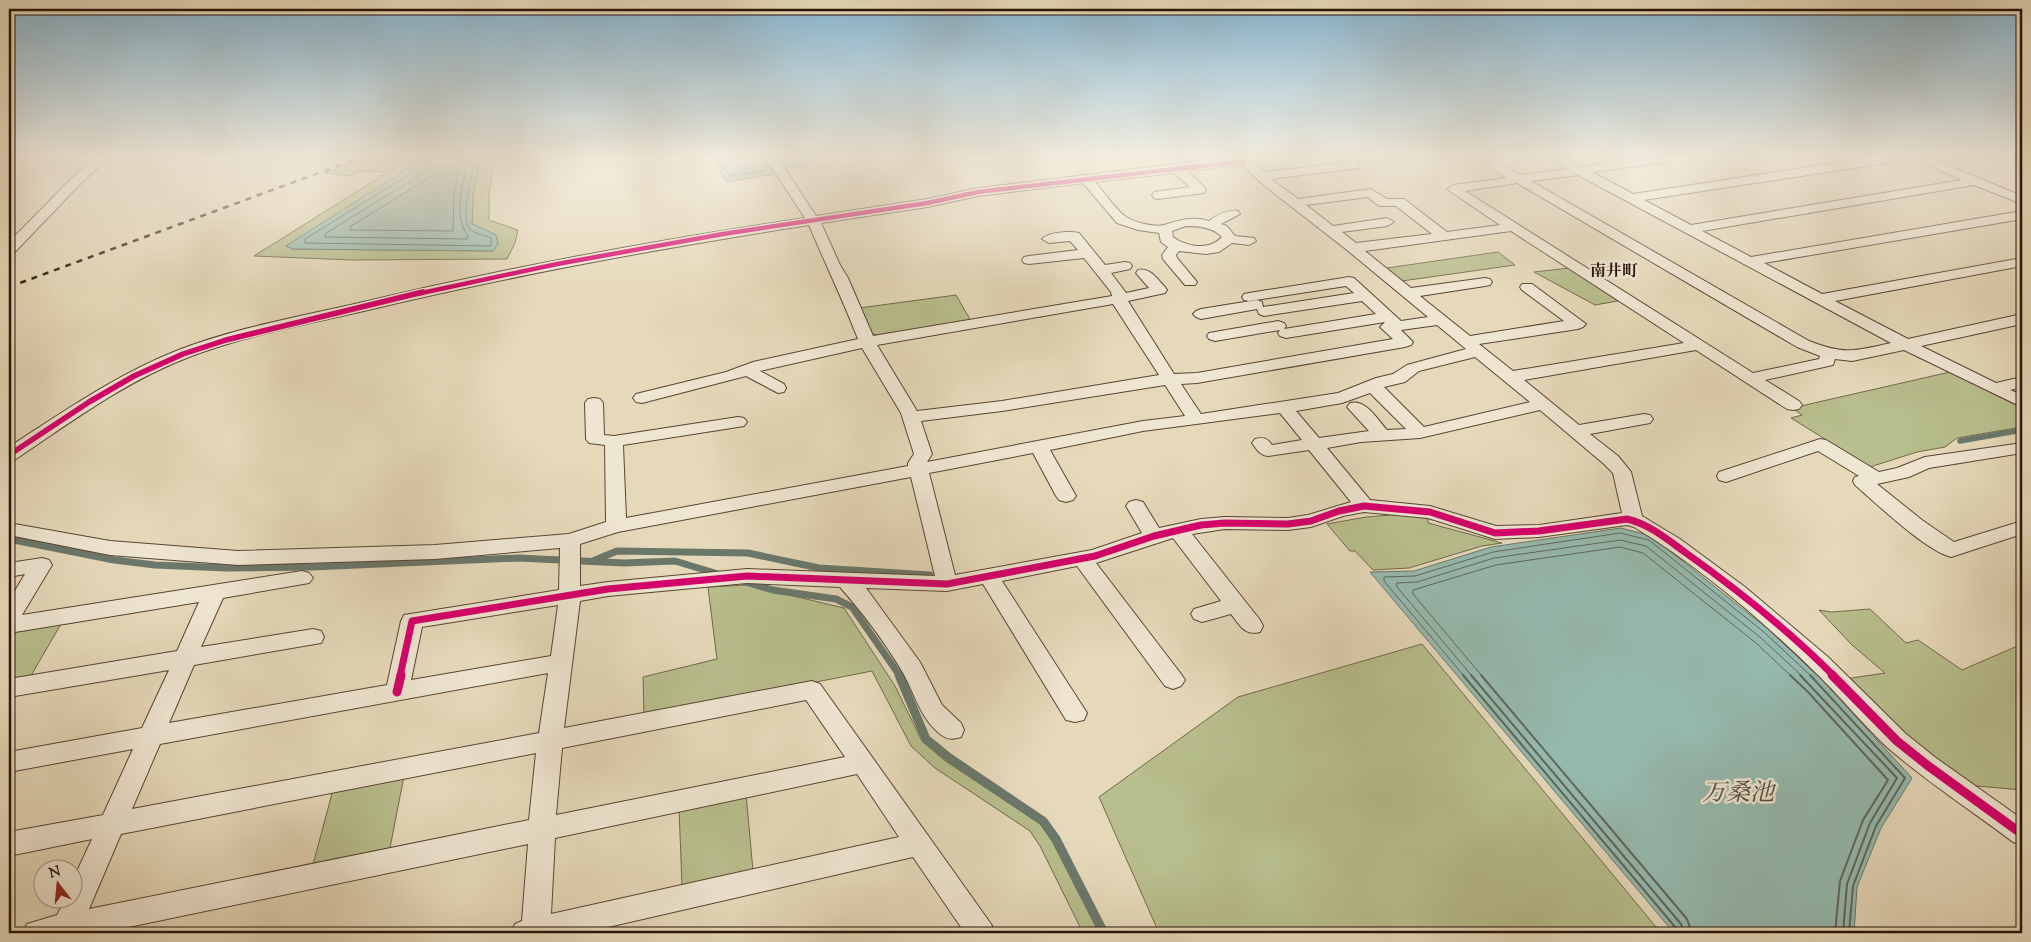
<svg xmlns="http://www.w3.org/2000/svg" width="2031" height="942" font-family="'Sorts Mill Goudy','Noto Serif JP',serif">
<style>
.green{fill:#b8be8d;stroke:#70694a}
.water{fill:#96baaf;stroke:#6a786c}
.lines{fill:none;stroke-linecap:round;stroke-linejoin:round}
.shore-far1{stroke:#5f675c;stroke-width:1}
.shore{stroke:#5f675c;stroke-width:2}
.stream-far2{stroke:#6a786c;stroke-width:5.5}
.stream-far1{stroke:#6a786c;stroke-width:7}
.stream{stroke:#6a786c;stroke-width:9}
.minor-casing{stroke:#584534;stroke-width:2}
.minor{fill:#efe6d2;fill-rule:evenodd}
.rail{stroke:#281408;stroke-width:2.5;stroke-dasharray:6 6;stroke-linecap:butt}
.cycleway-far3-casing{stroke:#efe6d2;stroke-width:7}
.cycleway-far2-casing{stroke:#efe6d2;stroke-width:8}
.cycleway-far1-casing{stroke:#efe6d2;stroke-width:10}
.cycleway-casing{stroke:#efe6d2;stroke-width:12}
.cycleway-far3{stroke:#d6006c;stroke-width:4.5}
.cycleway-far2{stroke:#d6006c;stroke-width:5.5}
.cycleway-far1{stroke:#d6006c;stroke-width:7}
.cycleway{stroke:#d6006c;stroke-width:9}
.labels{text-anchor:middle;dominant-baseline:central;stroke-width:5;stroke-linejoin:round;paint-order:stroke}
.far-neighbourhood-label{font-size:16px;font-weight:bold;fill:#281408;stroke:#efe6d2}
.near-water-label{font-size:24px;font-style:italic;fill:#4e4e42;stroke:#efe6d2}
</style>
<rect width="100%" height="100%" fill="#e6d9ba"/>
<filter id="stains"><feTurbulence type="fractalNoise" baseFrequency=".004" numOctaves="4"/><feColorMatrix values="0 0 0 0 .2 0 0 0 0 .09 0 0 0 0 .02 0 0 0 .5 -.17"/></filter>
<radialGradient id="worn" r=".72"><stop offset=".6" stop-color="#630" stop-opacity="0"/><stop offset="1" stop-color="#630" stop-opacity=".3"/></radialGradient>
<g class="green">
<polygon points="368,157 407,157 385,172 362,171 349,176 325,173"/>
<polygon points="412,157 426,157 287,246 293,249 493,251 496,235 472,224 473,194 481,157 495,157 489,193 489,220 518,230 515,243 507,259 352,260 254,256"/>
<polygon points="1498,252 1515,265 1402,281 1387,268"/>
<polygon points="1570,268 1623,300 1595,305 1534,272"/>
<polygon points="956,295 971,321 877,335 870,333 859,308"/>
<polygon points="1950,372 2022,408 2022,427 1957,438 1945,447 1917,452 1870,467 1791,418 1802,415 1792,408"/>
<polygon points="1404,514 1428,519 1428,523 1502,543 1482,546 1409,568 1373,570 1355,551 1350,551 1327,524 1366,517"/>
<polygon points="747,585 844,608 895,686 922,741 944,760 1040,824 1052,841 1099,933 1083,933 1040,846 1030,831 935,768 911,746 872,671 644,716 643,677 717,659 708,587"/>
<polygon points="1870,609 1906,643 1918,640 1962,670 2022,644 2022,790 1966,785 1902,739 1845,679 1885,673 1852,645 1819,610 1832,612"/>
<polygon points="61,624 29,679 9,682 9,632"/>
<polygon points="1422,644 1661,933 1159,933 1099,797 1238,697"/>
<polygon points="404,776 389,853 312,868 333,790"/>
<polygon points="746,794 753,871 682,886 679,808"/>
</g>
<g class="water">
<polygon points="426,157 481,157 473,194 472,224 496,235 498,244 493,251 293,249 286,246"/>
<polygon points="713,157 765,157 775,174 726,182"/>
<polygon points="777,157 810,157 814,165 784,168"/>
<polygon points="1621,528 1651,536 1768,629 1821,679 1912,778 1881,828 1857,887 1854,933 1674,933 1370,572 1414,571 1491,547"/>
</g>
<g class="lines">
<g class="shore-far1">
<path d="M428 157 426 164 305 239V243L491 246V238C485 235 474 234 469 228 460 217 473 171 476 157"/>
<path d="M435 157 430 169 326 233 325 237 467 239 468 236C452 214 464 181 469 157"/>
<polyline points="442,157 440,167 434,175 351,226 350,230 453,231 454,193 462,157"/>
<polyline points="718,157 730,176 764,171 765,168 761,157"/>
<polyline points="1464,676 1384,581 1384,577 1415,576 1493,552 1620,533 1649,540 1765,633 1811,676"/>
<polyline points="1472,676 1397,587 1397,583 1417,582 1494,558 1620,540 1646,546 1761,638 1802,676"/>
<polyline points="1482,676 1413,594 1413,590 1496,565 1620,547 1643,553 1756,643 1791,676"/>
</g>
<g class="shore">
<polyline points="1463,675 1676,928 1678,933"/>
<polyline points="1471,675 1681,924 1684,933"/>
<polyline points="1481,675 1687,919 1692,933"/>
<polyline points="1790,675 1808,692 1888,780 1863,820 1840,881 1835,933"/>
<polyline points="1800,675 1897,778 1870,823 1847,884 1843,933"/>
<polyline points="1810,675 1905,778 1876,826 1853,886 1849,933"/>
</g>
<polyline class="stream-far2" points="1960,441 2022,430"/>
<g class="stream-far1">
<polyline points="9,539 114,560 155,565 227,568 312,567 518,558 624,563 675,561 718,574"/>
<polyline points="595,560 617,551 748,553 819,568 930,575"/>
<polyline points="742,581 773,590 836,599 852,607 900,676"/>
</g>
<polyline class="stream" points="899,675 926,739 948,757 1043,821 1056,839 1104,933"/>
<g class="minor-casing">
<g id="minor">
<polygon points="96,157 109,157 79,185 14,253 9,254 9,242 71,179"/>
<path d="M765 157H777L816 216 927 199 978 188 1234 157H1247L1264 172 1343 163 1337 157C1347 157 1354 157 1360 165L1358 168 1271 179 1298 199 1371 189 1387 199H1404L1447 232 1500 225 1447 189 1453 185 1507 178 1474 157H1489L1521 175 1567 169 1548 157H1564L1581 167 1647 157H1680L1674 161 1592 172 1633 194 1874 157H1906L1900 161 1644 200 1691 225 1962 180 1910 157H1927L2022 196V204L1974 185 1702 231 1751 257 2022 211V219L1764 263 1822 294 2022 258V266L1835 301 1908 339 2022 314V324L1921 346 1996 383 2022 377V387L2010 390 2022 395V407L1904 350 1852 361 1835 359 1833 365 1765 380 1799 401 1802 405 1799 409 1793 410 1787 409 1696 350 1524 380 1579 425 1644 414 1650 415 1653 419 1650 423 1590 434 1618 456 1631 472 1642 516 1680 539 1745 587 1828 657 1906 734 1936 758 2022 819V845L2013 842C1971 810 1927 782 1888 748 1863 725 1842 698 1817 674 1762 620 1700 567 1634 527L1627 525 1539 537 1495 539 1428 518 1364 512 1343 516 1311 527 1288 530 1225 529 1192 534 1260 620 1263 626 1260 632C1244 636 1240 625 1231 614L1202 622 1194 619 1191 614 1194 609 1221 601 1173 538 1096 563 1181 674 1185 680 1181 686 1173 689 1165 686 1077 566 1002 581 1087 713 1084 720 1075 722 1066 720 983 584 947 591 866 588 920 662 942 705 961 723 964 730 961 737C954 739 949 740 943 736 920 720 915 693 902 671 884 641 863 613 840 587L747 583 608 596 580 601 564 728 812 681 820 684 991 924 995 933H965L913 857 582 933H511L515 924 522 921 528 844 100 933H23L27 924 57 915 65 900H72V882L92 839 9 856V832L103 815 133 749 9 772V752L142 728 169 670 9 697V679L177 651 199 602 9 633V601L25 574 9 577V563L42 558 49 560 52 565 22 615 302 571 309 573 313 578 309 583 223 598 201 647 313 629 321 631 324 637 321 643 194 665 169 723 387 685 401 621 404 615 559 590 560 548 435 559 238 565 110 555 9 535V523L110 541 238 551 435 545 569 534 606 522 605 445 589 443 586 439 585 403 588 399 594 398 600 399 603 403 604 435 614 436 738 417 744 418 747 422 744 426 738 427 623 445 626 518 908 466V463L914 454 901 413 862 348 760 371 784 384 786 388 784 392 778 393 746 376 642 403 636 402 633 398 636 394 726 372 753 362 858 339C843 300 825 263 809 225 661 248 514 275 368 310 308 324 246 335 189 357 126 381 71 422 16 459L9 460V447C63 412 116 375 176 351 234 328 298 317 359 303 506 268 655 240 805 218ZM1242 165 1265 186 1347 250 1428 317 1401 321 1354 278 1349 277 1249 293 1244 294 1242 297 1244 300 1249 301 1346 286 1354 293 1263 307 1262 302 1257 300 1201 309 1196 311 1193 314 1196 317 1201 319 1257 309 1259 314 1264 316 1362 301 1376 314 1284 329 1286 326 1284 323 1278 321 1209 333 1207 336 1209 339 1215 341 1280 330 1278 333 1280 336 1286 338 1385 322 1380 327 1393 339 1197 373 1174 374 1128 301 1165 293 1167 290 1165 287C1157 279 1150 267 1138 270L1136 273 1149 288 1126 293 1111 273 1130 269 1132 266 1130 263 1125 262 1105 265 1079 233C1070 231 1048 232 1042 239L1049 243 1070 241 1078 250 1029 256 1024 257 1022 260 1024 263 1029 264 1084 258 1111 292 1112 296 873 336 848 278 840 265 821 223 927 207 978 196 1083 183 1117 223 1138 230 1159 233 1161 242 1168 247 1162 255 1163 259 1185 285H1195L1197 282 1177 258 1176 255 1179 251 1206 254 1219 252 1232 243 1249 245 1256 241 1254 238 1235 236 1227 226 1221 224 1240 214 1238 211C1227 209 1217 215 1209 221 1193 216 1180 220 1164 225 1155 228 1134 222 1126 217 1116 210 1104 192 1095 182L1174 173 1190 187 1154 192 1152 195 1154 198 1158 199 1204 193 1206 190 1204 187 1187 171ZM1578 175 1891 343C1854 351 1845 355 1809 341L1531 181ZM1517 183 1797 347 1820 356 1819 359 1753 373 1465 191ZM1368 197 1379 206H1396L1432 234 1356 243 1342 232 1387 226 1394 222 1387 218 1333 226 1306 205ZM1186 226C1198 226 1213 227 1222 237 1209 251 1187 247 1173 237L1172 231ZM1511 231 1684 343 1513 371 1479 344 1578 329 1583 327 1586 324 1532 284H1522L1520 287 1522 290 1564 321 1470 336 1420 296 1485 286 1490 285 1492 282 1490 279 1485 278 1411 288 1365 251ZM1113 304 1159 375 1002 401 917 411 877 345ZM1437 325 1466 349 1407 365 1393 374 1376 378 1338 393 1201 414 1181 384 1197 383 1405 347 1411 345 1413 342 1401 330ZM1475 357 1530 402 1424 427 1384 387 1405 382 1419 371ZM1165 385 1185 416 1143 421 927 462 932 454 921 421 1002 411ZM1370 393 1406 429 1387 430C1377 419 1366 399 1350 403L1347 407 1369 431 1319 438 1296 411 1342 403ZM1540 410 1604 464 1613 473 1622 513 1539 525 1496 526 1430 506 1370 500 1327 448 1361 442 1420 438ZM1280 413 1302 440 1272 445C1267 438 1263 437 1255 439L1252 443C1257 450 1260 455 1268 456L1309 450 1351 502 1308 515 1288 518 1225 517 1201 519 1159 528 1143 502 1136 500 1129 502 1126 506 1142 533 1092 550 955 575 929 473 1033 453 1056 496 1059 500 1066 502 1073 500 1076 496 1050 450 1143 431ZM911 477 935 576 747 569 608 582 580 586V544L618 532ZM558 605 551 656 411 680 422 627ZM548 673 539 733 132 809 160 744ZM806 700 845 757 556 815 562 748ZM536 753 529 820 89 909 121 834ZM857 774 899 837 551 914 555 838Z"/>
<path d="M1820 439 1826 440 1879 472 1897 468 1925 457 2022 443V453L1929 468 1909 477 1877 484 1922 520 1954 542 2022 521V534L1951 557C1925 550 1877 504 1855 485L1853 481 1855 477 1859 476 1818 451 1726 482 1719 480 1717 476 1719 472Z"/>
</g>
</g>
<use href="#minor" class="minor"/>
<polyline class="rail" points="9,287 362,157"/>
<g class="cycleway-far3-casing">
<polyline id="cycleway-far3" points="417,294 557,264 723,234 927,203 978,192 1244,161"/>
</g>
<g class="cycleway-far2-casing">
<polyline id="cycleway-far2" points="9,455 89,402 134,376 183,354 226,340 423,292"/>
</g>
<g class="cycleway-far1-casing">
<path id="cycleway-far1" d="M400 676 412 621 608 589 747 576 947 584 1095 556 1154 536 1201 525 1225 523 1288 524 1311 521 1339 511 1364 506 1430 512 1495 533 1539 531 1627 519C1649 524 1668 540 1686 553 1738 590 1789 631 1834 676"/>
</g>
<g class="cycleway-casing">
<g id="cycleway">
<polyline points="1832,675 1897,741 1927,765 2022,834"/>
<polyline points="397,692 401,675"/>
</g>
</g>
<use href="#cycleway-far3" class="cycleway-far3"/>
<use href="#cycleway-far2" class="cycleway-far2"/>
<use href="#cycleway-far1" class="cycleway-far1"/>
<use href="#cycleway" class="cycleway"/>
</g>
<linearGradient id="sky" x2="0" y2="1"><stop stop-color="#87b6d1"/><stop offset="0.54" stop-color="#f4eee0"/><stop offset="1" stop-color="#f4eee0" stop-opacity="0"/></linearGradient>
<rect width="2031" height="289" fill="url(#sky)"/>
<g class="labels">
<g class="far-neighbourhood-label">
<text x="1614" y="272">南井町</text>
</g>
<g class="near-water-label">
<text x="1738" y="794">万桑池</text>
</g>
</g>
<rect width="2031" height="942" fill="none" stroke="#e6d9ba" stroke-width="30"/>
<rect x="10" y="10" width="2011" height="922" fill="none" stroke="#281408" stroke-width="2.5"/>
<rect x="15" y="15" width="2001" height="912" fill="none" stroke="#281408"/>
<g transform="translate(58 884) rotate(344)"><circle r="24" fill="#efe6d2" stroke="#9f9281"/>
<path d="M0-4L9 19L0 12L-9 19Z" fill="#8f2418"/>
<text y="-8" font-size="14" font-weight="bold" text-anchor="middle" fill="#281408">N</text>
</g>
<rect width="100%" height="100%" filter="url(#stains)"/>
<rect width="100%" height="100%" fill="url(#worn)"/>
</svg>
